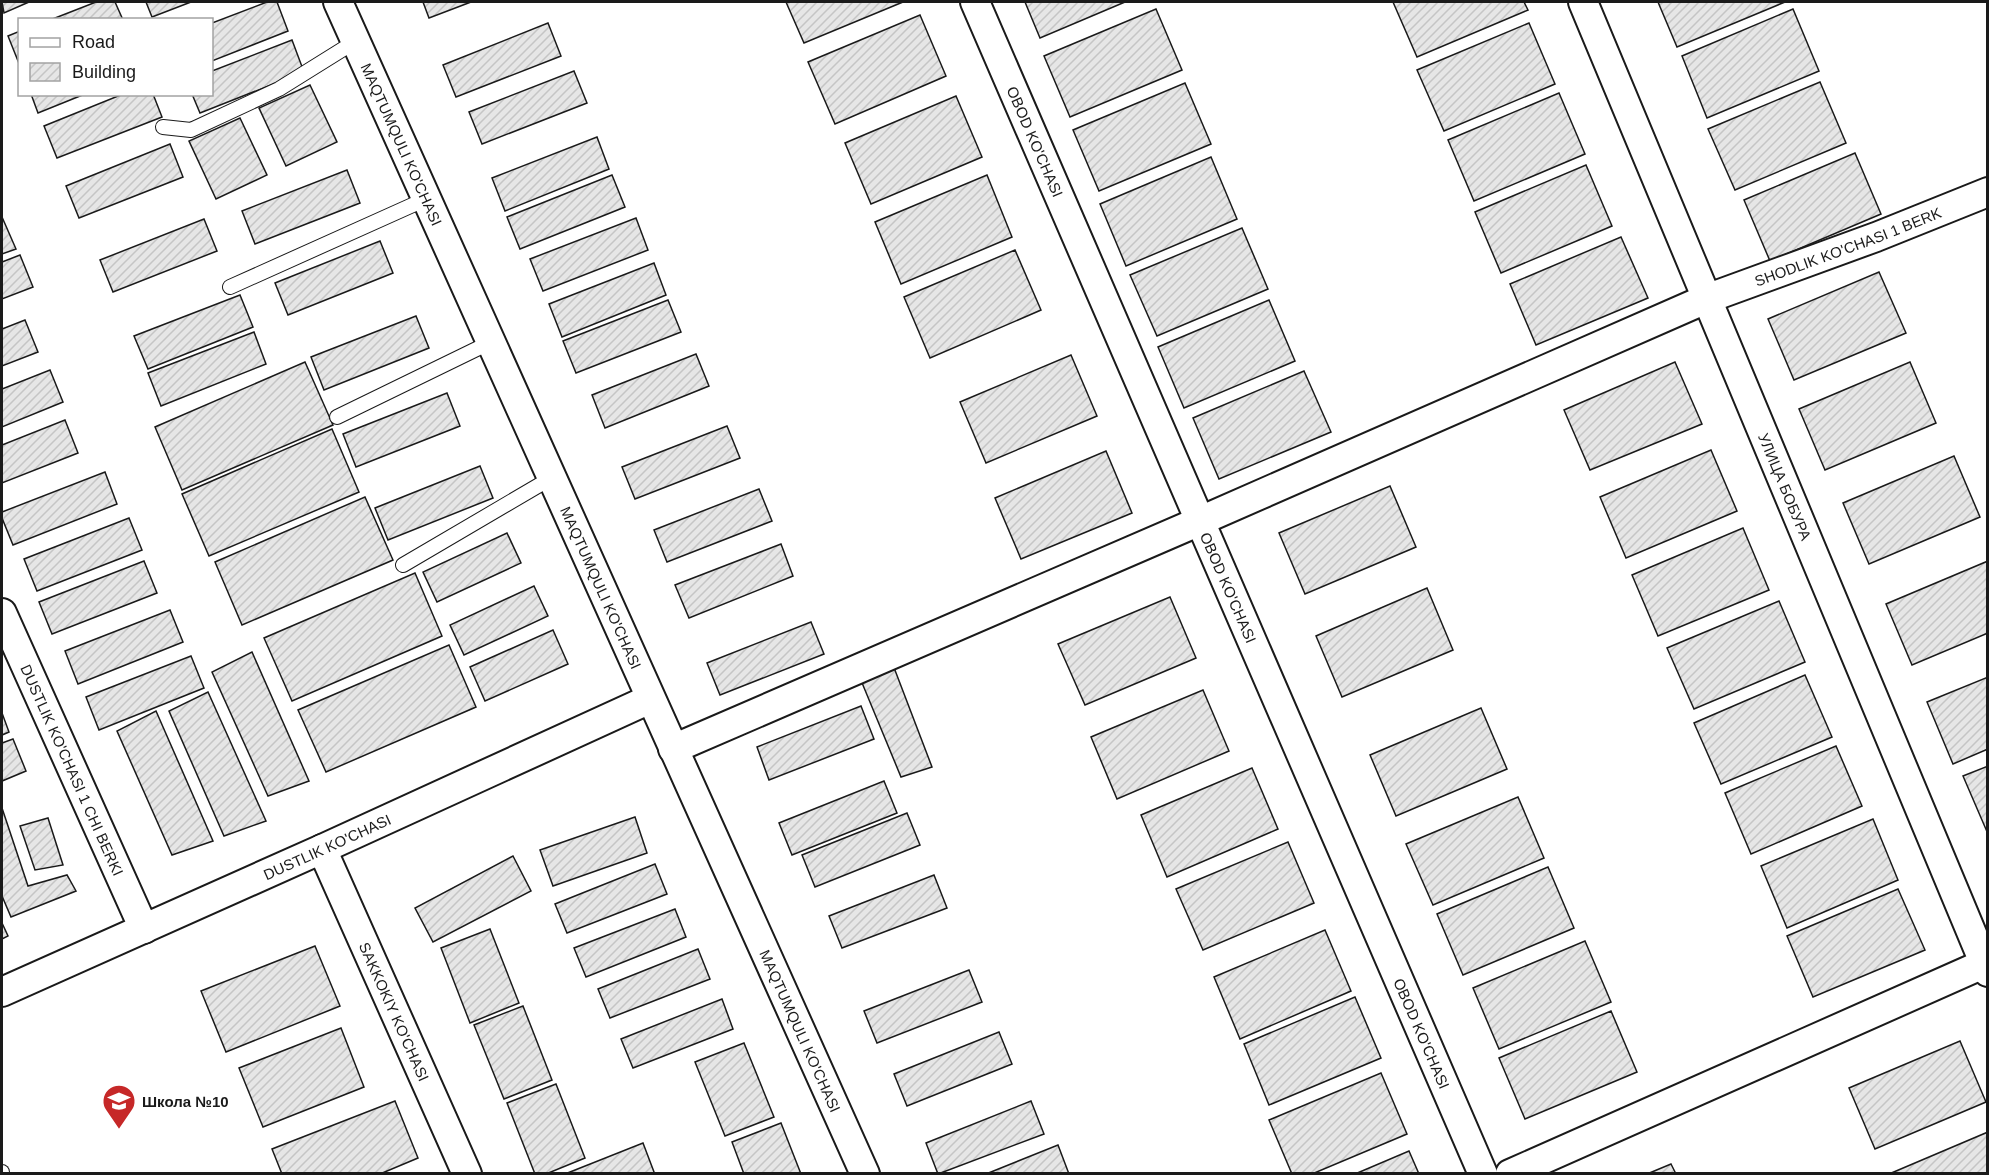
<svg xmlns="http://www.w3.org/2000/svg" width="1989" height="1175" font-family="Arial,sans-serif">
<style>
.building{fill:url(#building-hatch);stroke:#1a1a1a;stroke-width:1.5}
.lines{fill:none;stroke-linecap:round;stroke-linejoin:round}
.lane-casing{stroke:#1a1a1a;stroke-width:16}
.street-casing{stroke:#1a1a1a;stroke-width:32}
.lane{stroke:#fff;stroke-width:14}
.street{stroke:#fff;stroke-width:28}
.labels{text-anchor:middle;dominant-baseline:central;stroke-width:4.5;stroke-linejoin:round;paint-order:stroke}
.street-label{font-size:15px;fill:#1a1a1a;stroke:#fff}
.poi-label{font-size:15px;font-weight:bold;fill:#1a1a1a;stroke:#fff;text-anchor:start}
</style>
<defs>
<pattern id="building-hatch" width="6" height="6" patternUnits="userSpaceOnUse" patternTransform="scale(1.5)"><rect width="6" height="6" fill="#e6e6e6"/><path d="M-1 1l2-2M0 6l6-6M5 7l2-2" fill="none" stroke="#c5c5c5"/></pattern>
</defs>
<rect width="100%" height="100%" fill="#fff"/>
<g class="building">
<polygon points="2,2 29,2 4,13"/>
<polygon points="96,2 115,2 123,20 50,20"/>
<polygon points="146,2 191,2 152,17"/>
<polygon points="267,2 277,2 288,31 212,61 212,23"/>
<polygon points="423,2 471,2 429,18"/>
<polygon points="786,2 903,2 804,43"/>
<polygon points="1025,2 1125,2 1040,38"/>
<polygon points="1393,2 1524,2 1528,10 1417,57"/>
<polygon points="1658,2 1785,2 1677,47"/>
<polygon points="1156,9 1182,70 1070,117 1044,56"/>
<polygon points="1793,9 1819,71 1707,118 1682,56"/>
<polygon points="920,15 946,76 835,124 808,62"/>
<polygon points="548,23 561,56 456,97 443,65"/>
<polygon points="1529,23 1555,84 1444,131 1417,70"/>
<polygon points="20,31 20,66 8,36"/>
<polygon points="292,40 304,72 200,113 192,94 212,94 212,71"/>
<polygon points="574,71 587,103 482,144 469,112"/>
<polygon points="1820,82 1846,143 1735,190 1708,129"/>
<polygon points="1185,83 1211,144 1099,191 1073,130"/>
<polygon points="310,85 337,142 286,166 259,108"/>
<polygon points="1559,93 1585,154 1474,201 1448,140"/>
<polygon points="31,94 85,94 38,113"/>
<polygon points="123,94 153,94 162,117 57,158 44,126"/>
<polygon points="956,96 982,157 871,204 845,143"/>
<polygon points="240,118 267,175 216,199 189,141"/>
<polygon points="597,137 609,169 505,211 492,178"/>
<polygon points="170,144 183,177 79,218 66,186"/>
<polygon points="1855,153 1881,214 1770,261 1744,200"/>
<polygon points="1211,157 1237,219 1126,266 1100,204"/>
<polygon points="1586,165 1612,226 1501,273 1475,212"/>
<polygon points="347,170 360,203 255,244 242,211"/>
<polygon points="612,175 625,207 520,249 507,217"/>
<polygon points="987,175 1012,237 901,284 875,222"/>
<polygon points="2,217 16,249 2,254"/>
<polygon points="636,218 648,250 543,291 530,259"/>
<polygon points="204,219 217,251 113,292 100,260"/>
<polygon points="1242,228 1268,289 1157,336 1130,275"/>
<polygon points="1621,237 1648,298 1536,345 1510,284"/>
<polygon points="380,241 393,273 288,315 275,283"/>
<polygon points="1015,250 1041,310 930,358 904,297"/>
<polygon points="20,255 33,287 2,299 2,262"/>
<polygon points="654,263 666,295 562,337 549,304"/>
<polygon points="1879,272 1906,333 1794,380 1768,319"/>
<polygon points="240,295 253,327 148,369 134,336"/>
<polygon points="668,300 681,332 576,373 563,341"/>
<polygon points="1269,300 1295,361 1184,408 1158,347"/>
<polygon points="416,316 429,348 324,390 311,357"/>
<polygon points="25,320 38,352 2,366 2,329"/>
<polygon points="254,332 266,364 161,406 148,373"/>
<polygon points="696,354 709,386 605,428 592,395"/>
<polygon points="1071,355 1097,416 986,463 960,402"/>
<polygon points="305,362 333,425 182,490 155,427"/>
<polygon points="1675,362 1702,424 1590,470 1564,410"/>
<polygon points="1910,362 1936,423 1825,470 1799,409"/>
<polygon points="50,370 63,402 2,427 2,389"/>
<polygon points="1304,371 1331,432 1219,479 1193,418"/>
<polygon points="447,393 460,426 356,467 343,434"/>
<polygon points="65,420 78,453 2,483 2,445"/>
<polygon points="727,426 740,458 635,499 622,467"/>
<polygon points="332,429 359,492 209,556 182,494"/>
<polygon points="1711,450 1737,511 1626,558 1600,497"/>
<polygon points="1106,451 1132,513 1021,559 995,498"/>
<polygon points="1954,456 1980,517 1869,564 1843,503"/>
<polygon points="480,466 493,498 388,540 375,508"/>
<polygon points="105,472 117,504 13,545 2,518 2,512"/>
<polygon points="1390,486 1416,547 1305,594 1279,533"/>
<polygon points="759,489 772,521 667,562 654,530"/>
<polygon points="365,497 393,560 242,625 215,562"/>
<polygon points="129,518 142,550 37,591 24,559"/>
<polygon points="1743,528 1769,590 1658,636 1632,575"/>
<polygon points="507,533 521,563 437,602 423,572"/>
<polygon points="781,544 793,576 689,618 675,585"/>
<polygon points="144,561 157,593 52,634 39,602"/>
<polygon points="1988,561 1988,633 1912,665 1886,604"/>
<polygon points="415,573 442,636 292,701 264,638"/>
<polygon points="534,586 548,616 464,655 450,625"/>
<polygon points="1427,588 1453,650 1342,697 1316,636"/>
<polygon points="1170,597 1196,658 1085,705 1058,644"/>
<polygon points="1779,601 1805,662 1694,709 1667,648"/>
<polygon points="170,610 183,642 78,684 65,651"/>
<polygon points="811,622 824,654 720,695 707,663"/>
<polygon points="553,630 568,664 485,701 470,667"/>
<polygon points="449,645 476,707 326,772 298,710"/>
<polygon points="252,652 309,781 268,796 212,672"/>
<polygon points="191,656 204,688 99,730 86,697"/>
<polygon points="893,665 932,767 901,777 860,678"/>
<polygon points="1805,675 1832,737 1721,784 1694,723"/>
<polygon points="1988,677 1988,749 1953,764 1927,702"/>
<polygon points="1203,690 1229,751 1117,799 1091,737"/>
<polygon points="208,692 266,821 224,836 169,711"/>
<polygon points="861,706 874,739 769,780 757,747"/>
<polygon points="1481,708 1507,769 1396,816 1370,755"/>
<polygon points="156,711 213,841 172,855 117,731"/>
<polygon points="2,713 9,732 2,735"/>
<polygon points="13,739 26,771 2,781 2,743"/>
<polygon points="1836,746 1862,806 1751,854 1725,793"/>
<polygon points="1988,766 1988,834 1963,776"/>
<polygon points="1252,768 1278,829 1167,877 1141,815"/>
<polygon points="884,781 897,813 792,855 779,823"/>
<polygon points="1518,797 1544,858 1433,905 1406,844"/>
<polygon points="2,808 28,886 67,875 76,891 11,917 2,896"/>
<polygon points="907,813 920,845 815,887 802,855"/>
<polygon points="635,817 647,853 553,886 540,850"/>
<polygon points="48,818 63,865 35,870 20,826"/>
<polygon points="1873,819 1898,880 1787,928 1761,866"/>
<polygon points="1288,842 1314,903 1203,950 1176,889"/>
<polygon points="513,856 531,891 433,942 415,908"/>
<polygon points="655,864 667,894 567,933 555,904"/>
<polygon points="1548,867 1574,928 1463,975 1437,914"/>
<polygon points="934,875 947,908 842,948 829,916"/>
<polygon points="1898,889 1925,950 1813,997 1787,936"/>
<polygon points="675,909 686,937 586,977 574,948"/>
<polygon points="2,923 8,936 2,939"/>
<polygon points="490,929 519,1003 470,1023 441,948"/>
<polygon points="1325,930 1351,991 1240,1039 1214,977"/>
<polygon points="1585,941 1611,1002 1499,1049 1473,988"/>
<polygon points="315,946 340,1006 226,1052 201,991"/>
<polygon points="698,949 710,979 610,1018 598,989"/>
<polygon points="969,970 982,1002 877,1043 864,1011"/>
<polygon points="1355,997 1381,1058 1269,1105 1244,1044"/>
<polygon points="722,999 733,1029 633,1068 621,1039"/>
<polygon points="523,1006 552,1080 504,1099 474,1025"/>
<polygon points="1611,1011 1637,1072 1525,1119 1499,1058"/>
<polygon points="341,1028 364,1087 263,1127 239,1068"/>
<polygon points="999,1032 1012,1064 907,1106 894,1074"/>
<polygon points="1960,1041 1986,1102 1875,1149 1849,1088"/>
<polygon points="744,1043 774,1117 725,1136 695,1062"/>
<polygon points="1381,1073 1407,1134 1312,1174 1292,1174 1269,1120"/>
<polygon points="556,1084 585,1158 546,1174 535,1174 507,1103"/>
<polygon points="395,1101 418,1158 380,1174 282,1174 272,1149"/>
<polygon points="1031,1101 1044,1134 938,1174 926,1143"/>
<polygon points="781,1123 801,1174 744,1174 732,1142"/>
<polygon points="1988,1132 1988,1174 1889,1174"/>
<polygon points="643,1143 654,1172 651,1174 565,1174"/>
<polygon points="1058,1145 1069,1174 986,1174"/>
<polygon points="1409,1151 1419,1174 1355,1174"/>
<polygon points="1671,1164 1676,1174 1647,1174"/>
</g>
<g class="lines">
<g class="lane-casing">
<g id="lane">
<polyline points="163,127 191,130 279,89 356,41"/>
<polyline points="230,287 426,199"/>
<polyline points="337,417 491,342"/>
<polyline points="403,565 553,477"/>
<polyline points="2,1172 2,1174"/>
</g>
</g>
<g class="street-casing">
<g id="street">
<path id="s1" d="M338 2 865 1174"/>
<path id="s2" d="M975 2 1483 1174"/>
<path id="s3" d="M1583 2 1988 972"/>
<path id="s4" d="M2 613 144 929"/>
<path id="s5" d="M673 749 1200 521 1706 299 1876 237 1988 192"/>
<path id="s6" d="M322 849 467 1174"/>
<path id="s7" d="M2 992 322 849 650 699"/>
<polyline points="1510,1174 1988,962"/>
</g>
</g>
<use href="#lane" class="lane"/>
<use href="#street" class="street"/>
</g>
<defs>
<g id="school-pin" transform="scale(1.725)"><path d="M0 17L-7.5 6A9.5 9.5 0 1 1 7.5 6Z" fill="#c62828" stroke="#fff"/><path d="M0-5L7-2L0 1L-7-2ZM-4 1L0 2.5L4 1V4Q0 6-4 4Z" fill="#fff"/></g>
</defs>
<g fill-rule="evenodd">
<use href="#school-pin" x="119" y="1101"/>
</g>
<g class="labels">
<g class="street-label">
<text stroke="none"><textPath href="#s2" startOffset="152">OBOD KO'CHASI</textPath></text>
<text stroke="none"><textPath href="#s1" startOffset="156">MAQTUMQULI KO'CHASI</textPath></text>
<text stroke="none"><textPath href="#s5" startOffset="1278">SHODLIK KO'CHASI 1 BERK</textPath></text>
<text stroke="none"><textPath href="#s3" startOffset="525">УЛИЦА БОБУРА</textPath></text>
<text stroke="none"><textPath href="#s1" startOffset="642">MAQTUMQULI KO'CHASI</textPath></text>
<text stroke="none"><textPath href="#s2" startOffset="638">OBOD KO'CHASI</textPath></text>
<text stroke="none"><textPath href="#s4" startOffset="172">DUSTLIK KO'CHASI 1 CHI BERKI</textPath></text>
<text stroke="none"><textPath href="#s7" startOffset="356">DUSTLIK KO'CHASI</textPath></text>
<text stroke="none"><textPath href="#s6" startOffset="178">SAKKOKIY KO'CHASI</textPath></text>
<text stroke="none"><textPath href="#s1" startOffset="1128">MAQTUMQULI KO'CHASI</textPath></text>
<text stroke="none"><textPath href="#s2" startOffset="1124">OBOD KO'CHASI</textPath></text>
</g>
<g class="poi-label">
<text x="142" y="1101">Школа №10</text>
</g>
</g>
<rect width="1989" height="1175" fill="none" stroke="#1a1a1a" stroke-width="6"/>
<rect x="18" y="18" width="195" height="78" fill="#ffffff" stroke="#a3a3a3" stroke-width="1.5"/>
<rect x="30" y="38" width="30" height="9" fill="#ffffff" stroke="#a3a3a3" stroke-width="1.5"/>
<text x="72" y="48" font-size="18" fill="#1a1a1a">Road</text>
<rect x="30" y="63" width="30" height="18" fill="url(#building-hatch)" stroke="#a3a3a3" stroke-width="1.5"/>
<text x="72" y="78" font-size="18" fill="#1a1a1a">Building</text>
</svg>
